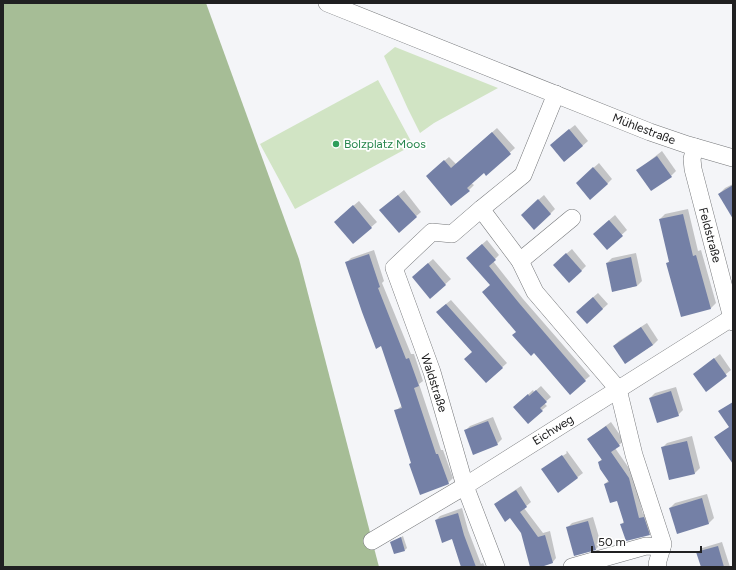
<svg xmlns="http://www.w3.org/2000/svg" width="736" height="570" font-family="Figtree,sans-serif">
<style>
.green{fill:#d1e4c4}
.forest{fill:#a6bd96}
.shadow{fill:#0003}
.building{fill:#7480a6}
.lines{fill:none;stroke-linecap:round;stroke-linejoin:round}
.street-casing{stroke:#76787b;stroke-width:18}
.street{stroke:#fff;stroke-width:17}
.leisure-dot{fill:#2e9e5b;stroke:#fff;stroke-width:1.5}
.labels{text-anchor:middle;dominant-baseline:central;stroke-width:3.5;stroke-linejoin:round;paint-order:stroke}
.street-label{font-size:12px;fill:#202021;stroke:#fff}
.leisure-label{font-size:12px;fill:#27864d;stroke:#fff;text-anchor:start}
</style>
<rect width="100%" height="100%" fill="#f4f5f8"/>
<g class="green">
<polygon points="395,47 498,88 434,123 420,133 408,109 384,56"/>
<polygon points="378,80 413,145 295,209 260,144"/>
</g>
<polygon class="forest" points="3,3 206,3 299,259 379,567 3,567"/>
<g class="shadow">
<polygon points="575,125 588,141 565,161 556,140"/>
<polygon points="497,128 515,148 486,174 484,172 471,183 474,185 469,190 432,171 449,157 456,164"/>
<polygon points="662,151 676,171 671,176 638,170"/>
<polygon points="599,163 612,179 607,184 582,178"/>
<polygon points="733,184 733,217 719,194 725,188"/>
<polygon points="404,190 421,212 399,231 386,205"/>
<polygon points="544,195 555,209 550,214 527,210"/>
<polygon points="359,201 377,222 353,243 340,217"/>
<polygon points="688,209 698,251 701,250 716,303 711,308 682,316 667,264 670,261 660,219 665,214"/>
<polygon points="615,215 627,230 607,248 599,229"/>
<polygon points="487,240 499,255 493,261 523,299 590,376 585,380 517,332 491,285 472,253"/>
<polygon points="572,249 586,266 581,271 559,260"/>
<polygon points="374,250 384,281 382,283 411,354 414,354 423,381 419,384 441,450 443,450 453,478 448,483 412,462 395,411 403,405 382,345 346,263 351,258"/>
<polygon points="636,253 642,281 637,286 613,291 607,263 612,258"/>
<polygon points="433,259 451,279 431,297 418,272"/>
<polygon points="598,293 608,304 587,323 582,307"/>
<polygon points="451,300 507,363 486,382 473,352 441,308"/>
<polygon points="647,323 658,340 653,345 625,362 614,346 619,341"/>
<polygon points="720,354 731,370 706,390 694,374"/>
<polygon points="541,386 551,397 544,403 547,406 542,410 519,403 533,390 534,392"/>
<polygon points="676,387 683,410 678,415 650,398 655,393"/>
<polygon points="493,417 502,439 497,444 465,431 470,426"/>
<polygon points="611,422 624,441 615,448 633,474 643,514 648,513 653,530 649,534 622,524 624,521 617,499 605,484 609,480 599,462 602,459 588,439"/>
<polygon points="692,436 700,468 695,473 670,479 662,448 667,443"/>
<polygon points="567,451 583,473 558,492 546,467 567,453 566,452"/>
<polygon points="521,486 531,502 524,508 543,533 550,531 556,558 552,563 537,567 531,567 522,533 510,517 495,505 500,500"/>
<polygon points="707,494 714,518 709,523 670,508 675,503"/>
<polygon points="462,508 468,530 481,564 483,563 485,567 463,567 452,538 436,520 440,516"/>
<polygon points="593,517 601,544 596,549 567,528 572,523"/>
<polygon points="403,536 407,548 405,550 392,542"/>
<polygon points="722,542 730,567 702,567 698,552 702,548"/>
</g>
<g class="building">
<polygon points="569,129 583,146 564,162 550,145"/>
<polygon points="492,132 511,154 486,176 484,173 467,188 470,191 451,206 426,176 444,160 451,168"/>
<polygon points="657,156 672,177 651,191 636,170"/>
<polygon points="593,167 608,184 590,200 576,183"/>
<polygon points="733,185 733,219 718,194"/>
<polygon points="398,195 417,217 399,233 379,210"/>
<polygon points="538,199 551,214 534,230 521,215"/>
<polygon points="353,205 372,228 353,244 334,222"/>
<polygon points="683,214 693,256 696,255 711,309 681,317 666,263 669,262 659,219"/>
<polygon points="609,220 623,236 607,250 593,234"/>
<polygon points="482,244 496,260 489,266 519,303 586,381 570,395 534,353 531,356 512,335 516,332 482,292 490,285 466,258"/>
<polygon points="566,253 582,271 569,283 553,265"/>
<polygon points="369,254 380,287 378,288 406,359 409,358 419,386 414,388 436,454 438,454 449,484 420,495 409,464 411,463 394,410 402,408 381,346 376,349 362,312 345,262"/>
<polygon points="631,257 637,286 612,292 606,263"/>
<polygon points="428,263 446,285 430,299 412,277"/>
<polygon points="593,297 603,309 587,324 576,312"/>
<polygon points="446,304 503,368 486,383 464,359 472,352 436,312"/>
<polygon points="641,327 653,345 625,364 613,346"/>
<polygon points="714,358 727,376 706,392 693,374"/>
<polygon points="536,390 547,402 540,408 543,411 528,424 513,407 528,394 529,396"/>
<polygon points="671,391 679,416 657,423 649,398"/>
<polygon points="733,402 733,464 714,437 729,427 718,411"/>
<polygon points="488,421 498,445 473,455 464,430"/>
<polygon points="606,426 620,446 611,452 629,478 639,518 644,517 650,535 626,541 620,524 624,523 617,501 610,503 604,484 609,482 600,469 598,462 602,460 587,439"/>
<polygon points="687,441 695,474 669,480 661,447"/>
<polygon points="562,455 578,478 558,493 541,469"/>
<polygon points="516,490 527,507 520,512 538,537 545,535 553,563 541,567 530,567 521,533 510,518 505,522 494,504"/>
<polygon points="702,498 709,524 677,534 669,508"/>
<polygon points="458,513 464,535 476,567 461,567 452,539 442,543 435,520"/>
<polygon points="588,521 596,550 574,556 566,527"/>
<polygon points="401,537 405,551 394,554 390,542"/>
<polygon points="718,546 724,567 701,567 696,552"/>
</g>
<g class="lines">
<g class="street-casing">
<g id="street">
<polyline points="327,3 650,132 688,145 733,158"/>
<polyline points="695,147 692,159 693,169 733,322"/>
<polyline points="481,209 523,175 556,94"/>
<polyline points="520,261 572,218"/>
<polyline points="372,541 465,486 733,317"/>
<polyline points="496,567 465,486 432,372 394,268 432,232 452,234 481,209 520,261 535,292 618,389 634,455 663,544 657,564 658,567"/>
<polyline points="572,567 646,546 662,547"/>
</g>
</g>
<use href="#street" class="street"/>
</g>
<circle class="leisure-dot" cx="336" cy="144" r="4"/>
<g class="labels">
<g class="street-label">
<text transform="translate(644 129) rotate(21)">Mühlestraße</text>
<text transform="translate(710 235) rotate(75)">Feldstraße</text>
<text transform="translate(434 383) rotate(72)">Waldstraße</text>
<text transform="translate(553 430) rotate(-32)">Eichweg</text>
</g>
<g class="leisure-label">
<text x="344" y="144">Bolzplatz Moos</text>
</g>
</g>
<rect width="736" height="570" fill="none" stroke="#202021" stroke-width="8"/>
<path d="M592 546v6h109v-6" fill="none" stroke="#202021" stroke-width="2"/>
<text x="598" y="546" font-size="12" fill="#202021" stroke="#ffffff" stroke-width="3" paint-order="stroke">50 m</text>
</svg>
